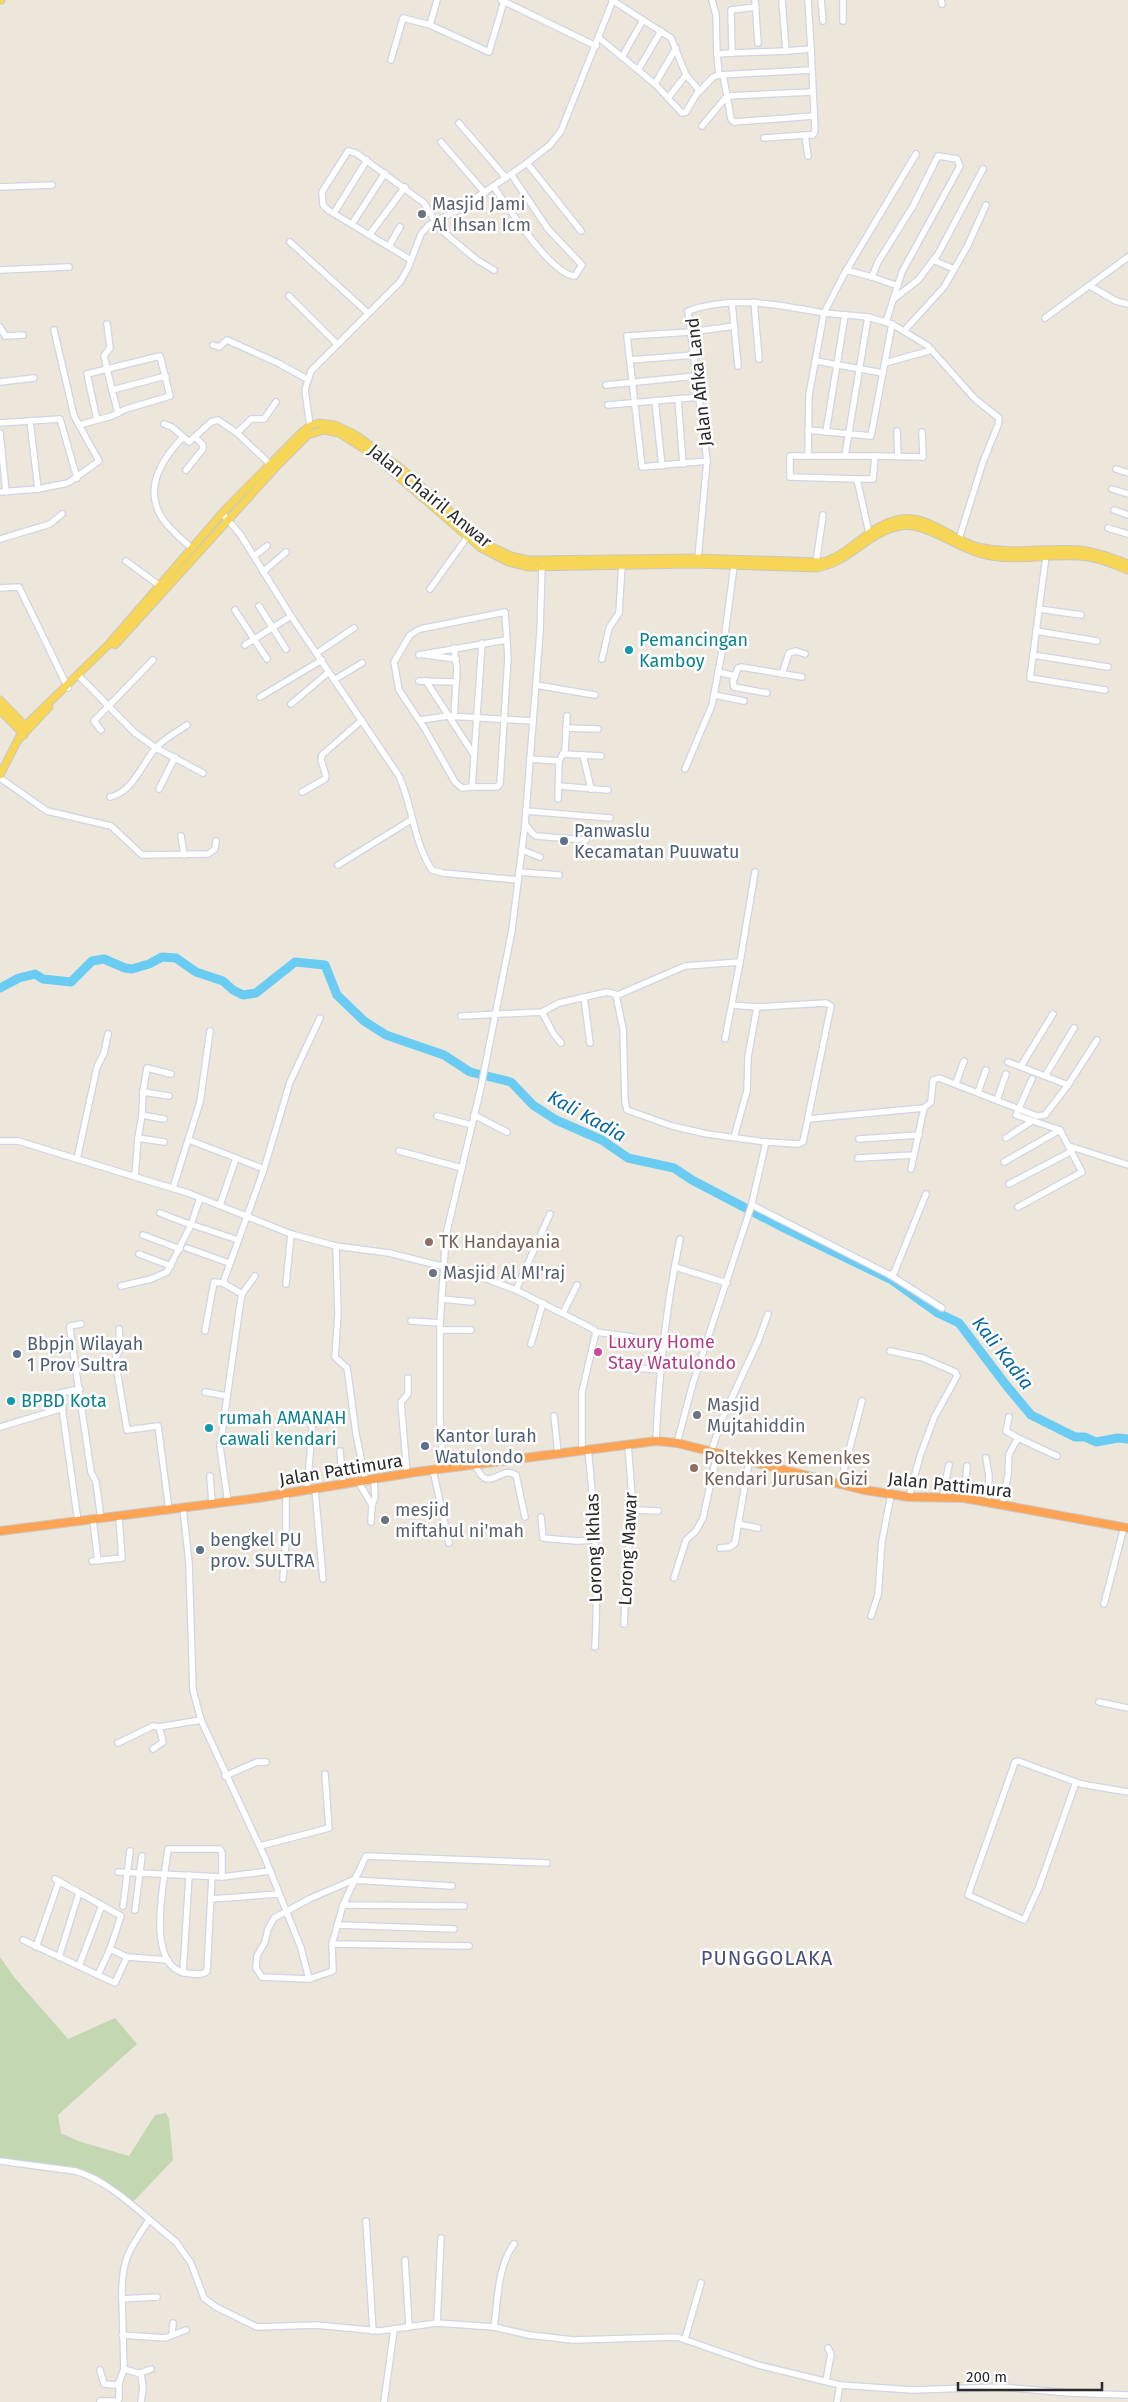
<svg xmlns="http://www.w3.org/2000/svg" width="1128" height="2402" font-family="'Fira Sans',sans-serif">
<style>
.cemetery{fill:#c3d7b2}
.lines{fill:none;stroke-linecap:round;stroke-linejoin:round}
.river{stroke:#6acbf3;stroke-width:9}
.minor-casing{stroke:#d0d4e4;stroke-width:8}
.major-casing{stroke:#c8c8c8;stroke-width:9}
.highway-casing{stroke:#c8c8c8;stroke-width:10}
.minor{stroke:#fff;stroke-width:5.5}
.major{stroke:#f6d557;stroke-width:7}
.highway{stroke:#ffa354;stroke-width:8}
.worship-dot{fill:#6b7280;stroke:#fff;stroke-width:2}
.culture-dot{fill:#0f9aa8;stroke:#fff;stroke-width:2}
.service-dot{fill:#5c6f8a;stroke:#fff;stroke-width:2}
.education-dot{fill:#8d6e63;stroke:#fff;stroke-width:2}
.hotel-dot{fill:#d1479c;stroke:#fff;stroke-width:2}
.labels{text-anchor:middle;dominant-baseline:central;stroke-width:5;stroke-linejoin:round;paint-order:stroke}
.worship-label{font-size:18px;fill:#5b616d;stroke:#fff;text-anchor:start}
.street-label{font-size:18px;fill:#2a2a2a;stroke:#fff}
.culture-label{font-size:18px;fill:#0d838f;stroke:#fff;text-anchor:start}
.service-label{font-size:18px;fill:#4e5e75;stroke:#fff;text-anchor:start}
.education-label{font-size:18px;fill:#785e54;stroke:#fff;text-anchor:start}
.hotel-label{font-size:18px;fill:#b23c85;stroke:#fff;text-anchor:start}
.water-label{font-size:19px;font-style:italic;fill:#0868a0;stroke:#fff}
.quarter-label{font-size:20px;letter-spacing:1px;fill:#48507d;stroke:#fff}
</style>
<rect width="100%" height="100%" fill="#ede6db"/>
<polygon class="cemetery" points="0,1957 14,1977 68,2039 115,2018 137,2044 58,2115 61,2133 78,2141 129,2156 155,2115 166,2113 169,2119 173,2160 132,2203 85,2171 0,2159"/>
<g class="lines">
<polyline class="river" points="0,988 19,978 35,974 43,979 71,982 92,961 104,959 125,968 132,969 149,964 162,957 176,958 196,972 223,981 233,990 243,995 256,993 295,962 325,965 337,995 364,1021 386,1035 444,1055 470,1072 511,1082 533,1105 556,1120 602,1140 628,1158 674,1168 692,1180 784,1228 892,1280 938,1313 959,1323 1006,1385 1031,1415 1075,1437 1085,1437 1096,1442 1118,1438 1128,1439"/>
<g class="minor-casing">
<g id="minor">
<polyline points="501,0 596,46"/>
<polyline points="712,0 716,15 717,54"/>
<polyline points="755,0 758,43"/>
<polyline points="782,0 786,51 811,49 815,130 813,135 805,135 808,156"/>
<polyline points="808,0 811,49"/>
<polyline points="821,0 823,21"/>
<polyline points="843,0 843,21"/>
<polyline points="941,0 942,4"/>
<polyline points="756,7 731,10 732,53 786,51"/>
<polyline points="430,25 437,0"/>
<polyline points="599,38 655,84 682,113 686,112 699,90 686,75 671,38 612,0"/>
<polyline points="622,57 643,20"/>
<polyline points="391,60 403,18 430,25 489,52 504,1"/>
<polyline points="638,70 661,31"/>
<polyline points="719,75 717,54 732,53"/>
<polyline points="723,75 727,96 812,92"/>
<polyline points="655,84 676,48"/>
<polyline points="699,92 713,77 719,75 811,70"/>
<polyline points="727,96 731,119 734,122 814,116"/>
<polyline points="668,98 686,75"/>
<polyline points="459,123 506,178"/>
<polyline points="702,126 727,96"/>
<polyline points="764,138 805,135"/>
<polyline points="441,142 485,193"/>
<polyline points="527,163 581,231"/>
<polyline points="0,187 52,185"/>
<path d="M494 187C507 206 552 276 575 276L582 265 548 229 511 174"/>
<polyline points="334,213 367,160"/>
<polyline points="352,224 385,173"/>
<polyline points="370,234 405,187"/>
<polyline points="290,242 368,313"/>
<polyline points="389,246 400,227"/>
<polyline points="411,260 328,210 323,205 322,192 348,151 356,153 424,203 440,229 477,260 494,270"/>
<polyline points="933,260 954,269"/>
<polyline points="0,270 69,267"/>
<polyline points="846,270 872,277"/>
<polyline points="1090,286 1116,301 1128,304"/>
<polyline points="289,296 337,344"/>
<polyline points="895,298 918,280 938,254 983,169"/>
<polyline points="754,302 759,359"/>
<polyline points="732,303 738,366"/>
<polyline points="1045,318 1128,257"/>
<polyline points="886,322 902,272 960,166 957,159 938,156 913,206 878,262 872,277 898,286"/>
<polyline points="107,324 110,348 104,356 112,390 166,376"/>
<polyline points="0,327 5,336 23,335"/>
<polyline points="904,331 944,287 967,247 986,205"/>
<polyline points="213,345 219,347 227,340 278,363 307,379"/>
<polyline points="630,360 694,355"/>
<polyline points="816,361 883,373"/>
<polyline points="885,363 932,350"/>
<polyline points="0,382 34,378"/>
<polyline points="606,385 696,376"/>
<polyline points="112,390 118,413"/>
<polyline points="678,399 683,464"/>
<polyline points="655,401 662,466"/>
<polyline points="608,405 699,397"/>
<polyline points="0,423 30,421"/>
<polyline points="164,424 172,427 189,442 211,422 218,420 237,433 273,467"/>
<polyline points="79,425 112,416 126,409 170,396 160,356 87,374 97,420"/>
<polyline points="310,426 305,390 311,371 400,282 408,268 421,234 429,225 463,207 527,163 550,145 561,131 613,0"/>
<polyline points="808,430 871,436 892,324"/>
<polyline points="897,431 898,456"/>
<polyline points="826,432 845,315"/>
<polyline points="0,433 6,492"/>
<polyline points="237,433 251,419 264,419 276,402"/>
<path d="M183 437C165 456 146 482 158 510 163 524 180 537 191 548"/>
<polyline points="808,456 809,395 824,313 868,317"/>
<polyline points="845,456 868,317 892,324 928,346 975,399 999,418 998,425 983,462 959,539"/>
<polyline points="875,456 923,457 922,432"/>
<polyline points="707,461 642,467 627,336 691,332 734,326"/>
<polyline points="1116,469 1128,473"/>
<polyline points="186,470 203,449 203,445 196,438"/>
<polyline points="857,479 873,479 875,456 790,456 790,477 857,479 869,533"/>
<polyline points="38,489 30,421 60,419 77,478"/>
<polyline points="1112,489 1128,494"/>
<polyline points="0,492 38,489 68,483 99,461 74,416 54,330"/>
<polyline points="1114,510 1128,515"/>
<path d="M222 513 240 534 291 616 399 776C413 807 413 841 432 870L443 873 518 880"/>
<polyline points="1108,528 1128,534"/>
<polyline points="0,539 50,524 62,514"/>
<polyline points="254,556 267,546"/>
<polyline points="1046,556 1030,678 1105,690"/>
<path d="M698 558 707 461 688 311C732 295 780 305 824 313L843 276 916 154"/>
<polyline points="126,561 160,586"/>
<polyline points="816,563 823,515"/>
<polyline points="263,572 286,552"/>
<polyline points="0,588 19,587 68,688"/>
<polyline points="430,589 468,536"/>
<polyline points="259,606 286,649"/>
<polyline points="1039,609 1081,615"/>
<polyline points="235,610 267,659"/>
<polyline points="1036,631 1097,641"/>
<polyline points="245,645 291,616"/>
<polyline points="454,648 457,669 454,717"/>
<polyline points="317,653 354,628"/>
<polyline points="419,655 506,640"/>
<polyline points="426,655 456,659"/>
<polyline points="1033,655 1108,667"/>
<polyline points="602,659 609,628 619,613 622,565"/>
<polyline points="718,672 735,676"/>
<polyline points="782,674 789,653 796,651 805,654"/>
<polyline points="80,677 135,733 156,748 203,773"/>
<polyline points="334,680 362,663"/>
<polyline points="419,681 456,682"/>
<polyline points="426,681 474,755"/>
<polyline points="536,685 595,695"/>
<polyline points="767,693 734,687 733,681 738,668 741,667 802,677"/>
<polyline points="714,695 744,701"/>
<polyline points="260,697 322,660"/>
<polyline points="291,704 329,672"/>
<polyline points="420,720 448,716 533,721"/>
<polyline points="566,728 598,729"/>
<polyline points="101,730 94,721 153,660"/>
<polyline points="563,754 601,756"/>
<polyline points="583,755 591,789"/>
<polyline points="530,759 559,761"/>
<polyline points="685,769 712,705 724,641 734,566"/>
<polyline points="0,778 47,811 111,826 142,855 208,854 215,849 216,841"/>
<polyline points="559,786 608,790"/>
<polyline points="472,787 497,787 500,784 508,658 505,612 420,629 410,635 394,662 399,690 425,729 455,782 462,788 472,787 482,643"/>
<polyline points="159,789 175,757"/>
<polyline points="302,792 325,779 326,776 321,760 322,755 362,720"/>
<path d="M110 797C132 793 142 764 155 749 163 739 177 732 187 725"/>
<polyline points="558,799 559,761 565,750 567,716"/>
<polyline points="526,811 610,818"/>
<polyline points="525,824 533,834 536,836 586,840"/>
<polyline points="181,836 184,855"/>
<polyline points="522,850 540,857"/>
<polyline points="338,865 411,820"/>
<polyline points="519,872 559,875"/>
<polyline points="740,962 755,872"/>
<polyline points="616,995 623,1029 625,1101 627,1110 672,1126 707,1134 766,1142"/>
<polyline points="584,997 590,1043"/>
<polyline points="542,1012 553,1033 561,1043"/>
<polyline points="461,1016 542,1012 559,1003 607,992 618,995 685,966 740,962 725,1039"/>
<polyline points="1021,1066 1053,1014"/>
<polyline points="1045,1076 1074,1028"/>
<polyline points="956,1083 964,1061"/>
<polyline points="1068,1085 1097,1040"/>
<polyline points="143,1092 147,1068 171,1074"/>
<polyline points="978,1092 986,1070"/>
<polyline points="997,1100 1006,1074"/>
<polyline points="142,1115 143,1092 169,1096"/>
<polyline points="474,1115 507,1132"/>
<polyline points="437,1116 472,1125"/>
<polyline points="808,1119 924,1108 931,1102 933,1080 939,1078 1037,1116 1045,1115 1068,1085 1008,1062"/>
<polyline points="734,1137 747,1091 748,1057 757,1007"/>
<polyline points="138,1138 142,1115 164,1119"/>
<polyline points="1006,1138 1032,1121"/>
<polyline points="859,1139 919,1135"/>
<polyline points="189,1140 236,1158 220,1205"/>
<polyline points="0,1141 18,1141 188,1193 291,1234 336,1246 389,1253 473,1274 516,1290 593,1329 596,1332 582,1392 582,1450"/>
<polyline points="1069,1146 1128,1165"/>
<polyline points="399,1151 462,1168"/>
<polyline points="858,1158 914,1155 924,1108"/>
<polyline points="77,1159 97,1067 104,1053 108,1034"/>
<polyline points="1004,1162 1060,1130"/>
<polyline points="264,1169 290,1082 320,1018"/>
<polyline points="911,1169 914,1155"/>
<polyline points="135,1176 138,1138 164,1142"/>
<polyline points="1009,1184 1072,1151"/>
<polyline points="173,1188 200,1102 210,1031"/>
<polyline points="752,1205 890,1275 894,1273 926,1194"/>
<polyline points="1018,1207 1082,1172 1060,1130 1016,1115 1032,1079"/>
<polyline points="160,1213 191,1225"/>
<polyline points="196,1226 238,1240"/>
<polyline points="143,1235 180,1249"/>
<polyline points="336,1246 338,1314 335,1357 347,1368 348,1374 356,1434 366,1482"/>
<polyline points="187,1248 229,1263"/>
<polyline points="139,1254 171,1266"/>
<polyline points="675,1267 727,1283"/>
<polyline points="890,1275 942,1308"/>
<polyline points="223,1283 264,1169 236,1158"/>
<polyline points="286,1284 291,1234"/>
<polyline points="121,1286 151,1279 167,1272 191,1225 200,1198"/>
<polyline points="516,1290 550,1214"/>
<polyline points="442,1299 472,1302"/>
<polyline points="563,1313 577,1285"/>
<polyline points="411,1321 440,1323"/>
<polyline points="81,1324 70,1326 70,1330 91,1472 96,1482 101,1519"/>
<polyline points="119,1329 120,1349 115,1359 127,1430 158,1426 169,1510"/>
<polyline points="441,1330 471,1330"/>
<polyline points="205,1331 214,1282 223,1283 242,1294"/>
<polyline points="596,1332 633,1337"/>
<polyline points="531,1344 543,1303"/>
<polyline points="890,1351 923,1358 955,1372 957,1376 934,1418 920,1456 909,1497"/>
<polyline points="633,1368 660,1370"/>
<polyline points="205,1392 227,1396"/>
<polyline points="554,1416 558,1453"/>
<polyline points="1009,1417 1006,1431 1018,1438"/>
<polyline points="0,1427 63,1408"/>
<path d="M656 1441C659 1373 666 1306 680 1239"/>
<polyline points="677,1443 693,1383 751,1207 766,1142 798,1144 803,1142 831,1006 826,1003 757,1007 732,1005"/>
<path d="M588 1449C595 1516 599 1580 595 1647"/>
<polyline points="340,1451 343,1485"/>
<polyline points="711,1452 723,1417 759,1339 768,1314"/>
<polyline points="986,1458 989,1476 988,1502"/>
<path d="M475 1464C488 1497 500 1464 516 1475L525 1517"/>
<polyline points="443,1469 440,1419 440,1323 446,1235 481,1087 512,930 525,824 540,632 542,565"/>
<polyline points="433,1470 449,1543"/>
<polyline points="407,1474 401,1402 408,1394 408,1378"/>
<polyline points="210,1476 212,1503"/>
<polyline points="359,1483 372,1505 371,1522"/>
<polyline points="840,1485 862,1401"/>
<polyline points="315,1490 323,1579"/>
<polyline points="307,1491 313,1417"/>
<polyline points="942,1498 949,1465"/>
<polyline points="964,1498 967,1466"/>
<polyline points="228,1502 220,1447 240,1305 242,1294 255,1276"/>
<polyline points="372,1505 375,1497 374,1480"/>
<polyline points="1002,1505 1008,1475 1009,1454 1018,1438 1057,1456"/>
<polyline points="183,1508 189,1563 193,1690 201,1720 265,1858 301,1948 309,1979"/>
<polyline points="633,1510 658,1511"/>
<polyline points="541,1517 543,1538 576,1541 596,1540"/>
<polyline points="93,1520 98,1561"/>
<polyline points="78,1522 60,1393 80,1389"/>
<polyline points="738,1524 758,1528"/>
<polyline points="720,1548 730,1547 735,1543 749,1462"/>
<polyline points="92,1561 122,1558 119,1517"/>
<polyline points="674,1578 686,1540 696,1531 703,1518 717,1454"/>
<polyline points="283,1579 286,1539 286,1494"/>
<polyline points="1104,1604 1124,1527"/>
<polyline points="871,1616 878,1595 882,1541 891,1495"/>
<polyline points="624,1624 627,1561 633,1510 628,1444"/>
<polyline points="1099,1702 1128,1708"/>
<polyline points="118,1743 153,1726 159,1727 201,1720"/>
<polyline points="153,1749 163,1742 159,1727"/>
<polyline points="225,1776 257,1762 266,1762"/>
<polyline points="1076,1782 1039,1887 1024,1920 968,1895 1015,1762 1018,1761 1081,1784 1128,1792"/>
<polyline points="260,1846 329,1828 325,1774"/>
<polyline points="118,1872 222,1877 270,1871"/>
<path d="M212 1877 207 1971C202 1976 192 1974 185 1973 144 1965 165 1878 168 1849H220L222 1853V1877"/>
<polyline points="55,1879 121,1916 110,1949 127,1957"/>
<polyline points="211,1899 279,1894"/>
<polyline points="343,1905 332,1944 333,1971 309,1979 262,1977 256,1968 257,1956 265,1942 268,1929 274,1918 309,1899 353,1880 452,1886"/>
<polyline points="123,1906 130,1851"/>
<polyline points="464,1906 343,1905 366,1856 547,1863"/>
<polyline points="135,1910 142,1856"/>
<polyline points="337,1925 454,1929"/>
<polyline points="23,1940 115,1983 127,1957 168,1960"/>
<polyline points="332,1944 469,1946"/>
<polyline points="36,1947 59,1881"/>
<polyline points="59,1957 79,1893"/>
<polyline points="79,1966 102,1905"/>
<polyline points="183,1973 189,1875"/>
<polyline points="98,1975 110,1949"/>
<path d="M0 2161 75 2171C110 2180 147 2219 176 2242L191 2263 204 2298 216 2307 257 2327 316 2325 379 2331 437 2323 494 2327 529 2335 573 2340 677 2337 758 2365 840 2385 912 2390 1002 2387 1069 2393 1128 2395"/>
<path d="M149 2220C128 2251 121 2261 122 2299L157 2297"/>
<polyline points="366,2221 373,2331"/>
<polyline points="405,2260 409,2326"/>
<polyline points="437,2323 441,2238"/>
<path d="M494 2327C498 2300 497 2267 514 2244"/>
<polyline points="122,2335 165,2338 186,2330"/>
<polyline points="172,2335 173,2323"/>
<polyline points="685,2339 701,2283"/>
<polyline points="124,2369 141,2374 143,2388 141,2402"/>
<polyline points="100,2370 104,2384 115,2385 119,2383"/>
<polyline points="140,2373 151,2369"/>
<polyline points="826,2381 831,2354 828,2348"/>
<polyline points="100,2401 117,2401 119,2399 119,2383 124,2369 122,2299"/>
<polyline points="384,2402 394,2330"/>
<polyline points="837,2402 840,2385"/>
</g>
</g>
<g class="major-casing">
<g id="major">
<polyline points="0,0 1,0"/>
<path d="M115 645 277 466 308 435 324 430 339 433 372 454 481 548 508 562 528 567 694 564 816 568C849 563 868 532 900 526 926 522 957 548 982 554 1017 563 1053 552 1088 557 1102 559 1115 565 1128 570"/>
<polyline points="0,700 27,728"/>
<polyline points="0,710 24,735"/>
<polyline points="19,739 49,707"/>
<path d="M0 775 25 726 108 645 224 511 302 432 310 426 319 423 335 425 356 435 402 469 488 545 511 556 529 560 698 558 822 562C851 555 869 524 901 519 929 515 952 540 978 547 1012 555 1047 547 1081 550 1097 552 1113 558 1128 564"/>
</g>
</g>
<g class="highway-casing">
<polyline id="highway" points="0,1531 258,1498 416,1472 656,1441 677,1443 864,1490 909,1497 964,1498 1128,1528"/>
</g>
<use href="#minor" class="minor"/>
<use href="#major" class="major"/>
<use href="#highway" class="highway"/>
</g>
<g class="worship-dot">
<circle cx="422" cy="214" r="5"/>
<circle cx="433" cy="1273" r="5"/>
<circle cx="697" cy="1415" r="5"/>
<circle cx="385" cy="1520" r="5"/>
</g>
<g class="culture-dot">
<circle cx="629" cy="650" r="5"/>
<circle cx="11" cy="1401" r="5"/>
<circle cx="209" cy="1428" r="5"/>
</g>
<g class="service-dot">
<circle cx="564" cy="841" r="5"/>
<circle cx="17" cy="1354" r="5"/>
<circle cx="425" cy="1446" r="5"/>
<circle cx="200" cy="1550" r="5"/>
</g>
<g class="education-dot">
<circle cx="429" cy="1242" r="5"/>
<circle cx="694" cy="1468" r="5"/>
</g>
<circle class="hotel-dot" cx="598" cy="1352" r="5"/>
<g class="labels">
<g class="worship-label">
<text x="432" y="204">Masjid Jami<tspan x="432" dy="21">Al Ihsan Icm</tspan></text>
<text x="443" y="1273">Masjid Al MI'raj</text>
<text x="707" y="1405">Masjid<tspan x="707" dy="21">Mujtahiddin</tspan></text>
<text x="395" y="1510">mesjid<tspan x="395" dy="21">miftahul ni'mah</tspan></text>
</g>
<g class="street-label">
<text transform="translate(699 382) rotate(-96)">Jalan Afika Land</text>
<text transform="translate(430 496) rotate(39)">Jalan Chairil Anwar</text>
<text transform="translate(341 1470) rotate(-9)">Jalan Pattimura</text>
<text transform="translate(950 1485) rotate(6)">Jalan Pattimura</text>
<text transform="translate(594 1548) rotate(-92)">Lorong Ikhlas</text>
<text transform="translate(628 1549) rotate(-87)">Lorong Mawar</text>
</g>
<g class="culture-label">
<text x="639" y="640">Pemancingan<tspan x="639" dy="21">Kamboy</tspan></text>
<text x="21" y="1401">BPBD Kota</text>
<text x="219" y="1418">rumah AMANAH<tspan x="219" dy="21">cawali kendari</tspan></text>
</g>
<g class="service-label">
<text x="574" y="831">Panwaslu<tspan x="574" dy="21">Kecamatan Puuwatu</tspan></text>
<text x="27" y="1344">Bbpjn Wilayah<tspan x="27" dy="21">1 Prov Sultra</tspan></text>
<text x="435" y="1436">Kantor lurah<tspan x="435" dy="21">Watulondo</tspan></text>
<text x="210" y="1540">bengkel PU<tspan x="210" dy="21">prov. SULTRA</tspan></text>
</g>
<g class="education-label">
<text x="439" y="1242">TK Handayania</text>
<text x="704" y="1458">Poltekkes Kemenkes<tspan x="704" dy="21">Kendari Jurusan Gizi</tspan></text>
</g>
<g class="hotel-label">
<text x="608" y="1342">Luxury Home<tspan x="608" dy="21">Stay Watulondo</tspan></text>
</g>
<g class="water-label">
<text transform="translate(587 1116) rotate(29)">Kali Kadia</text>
<text transform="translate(1003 1353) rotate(52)">Kali Kadia</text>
</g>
<g class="quarter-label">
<text x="767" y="1958">PUNGGOLAKA</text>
</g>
</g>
<path d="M958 2382v8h144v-8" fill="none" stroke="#2a2a2a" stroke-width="2.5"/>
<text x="966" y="2382" font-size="15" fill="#2a2a2a" stroke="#ffffff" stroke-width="4" paint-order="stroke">200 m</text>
</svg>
